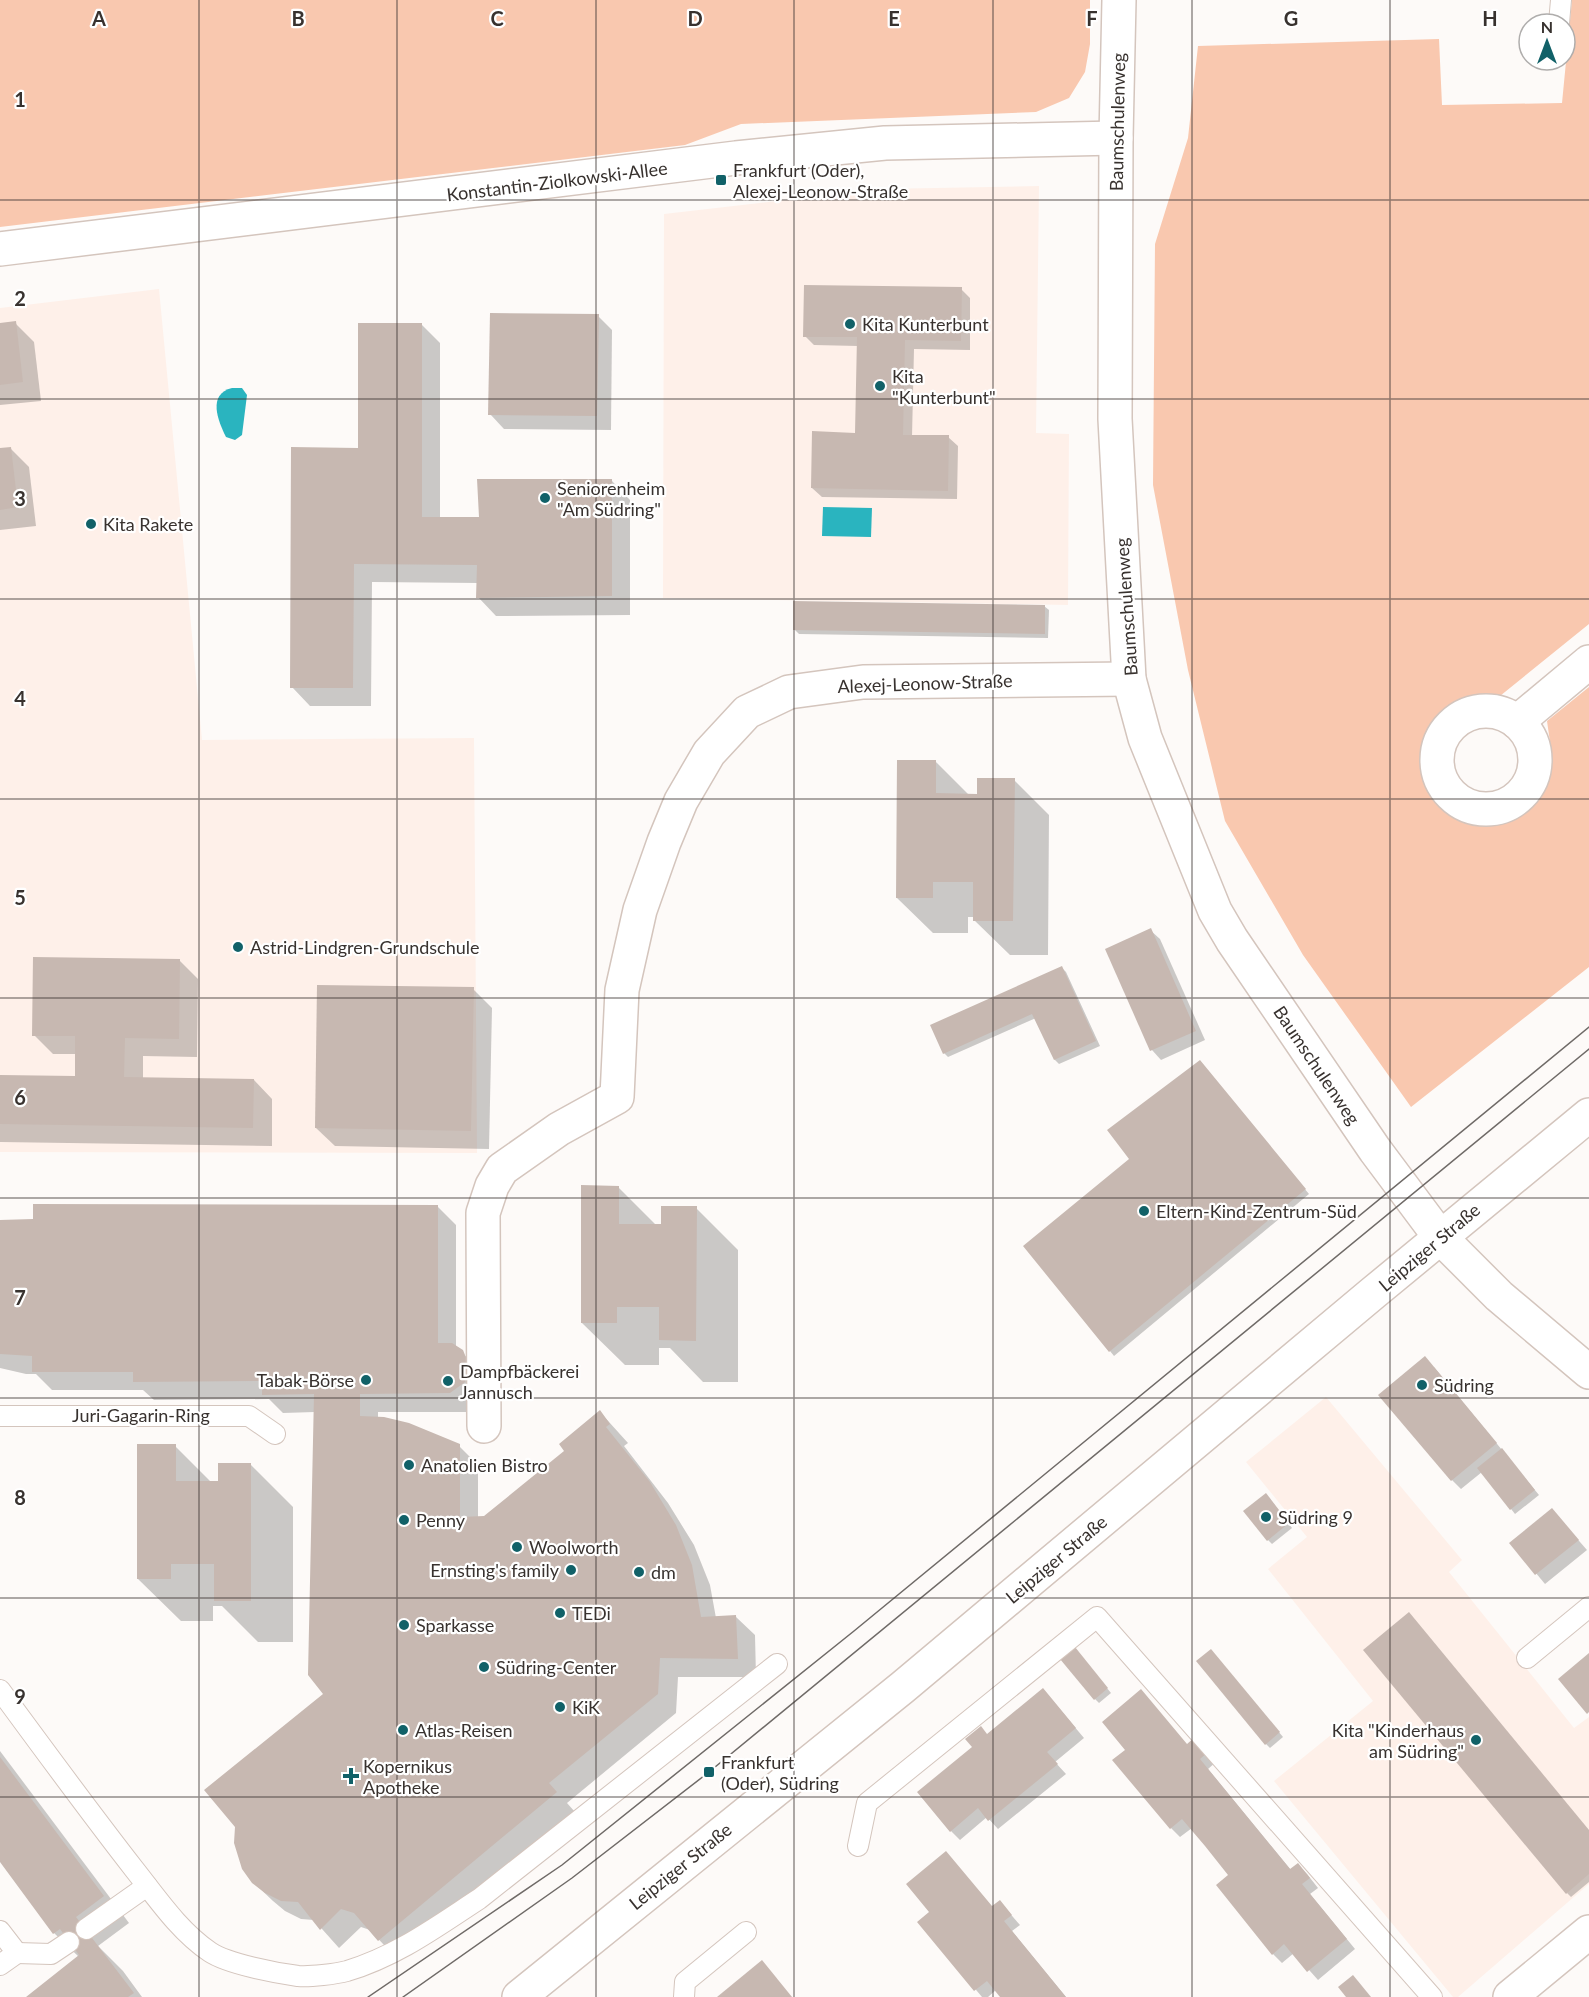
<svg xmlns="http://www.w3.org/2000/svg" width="1589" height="1997" font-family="Lato,sans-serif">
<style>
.built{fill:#fef0e9}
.green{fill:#f9c8af}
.water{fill:#2ab4bf}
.shadow{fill:#0003}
.building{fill:#c7b8b1}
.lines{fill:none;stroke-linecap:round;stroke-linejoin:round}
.service-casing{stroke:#d4c5bd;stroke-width:22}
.minor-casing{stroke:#d4c5bd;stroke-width:36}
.tertiary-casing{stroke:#d4c5bd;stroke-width:36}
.service{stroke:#fff;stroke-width:20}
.minor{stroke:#fff;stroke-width:33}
.tertiary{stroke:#fff;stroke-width:33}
.tram{stroke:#6f6a67;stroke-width:1.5}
.grid{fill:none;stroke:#38322f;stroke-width:1.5;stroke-opacity:0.55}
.poi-dot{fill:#116168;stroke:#fff;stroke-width:2}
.labels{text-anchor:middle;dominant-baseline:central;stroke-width:4.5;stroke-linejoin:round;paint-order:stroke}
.street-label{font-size:18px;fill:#38322f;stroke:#fff}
.poi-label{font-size:18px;fill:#38322f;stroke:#fff;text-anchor:start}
.grid-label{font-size:20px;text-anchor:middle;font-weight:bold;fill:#38322f;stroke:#fff;stroke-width:4.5;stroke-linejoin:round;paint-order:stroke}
</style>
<rect width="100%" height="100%" fill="#fdfaf8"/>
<g class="built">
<polygon points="1039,186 1036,433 1069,434 1068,605 663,598 664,214 880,189"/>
<polygon points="159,289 202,740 474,738 477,1153 0,1152 0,308"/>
<polygon points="1326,1397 1462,1560 1449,1572 1574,1728 1589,1717 1589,1884 1458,1997 1453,1997 1274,1781 1373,1701 1268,1569 1307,1537 1246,1462"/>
</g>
<g class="green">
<polygon points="0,0 1090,0 1090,44 1085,72 1069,98 1036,112 741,124 685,145 0,227"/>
<polygon points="1572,0 1589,0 1589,624 1500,696 1460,708 1431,732 1429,778 1440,803 1483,820 1518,812 1544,782 1551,749 1547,721 1589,687 1589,967 1411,1107 1303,955 1225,821 1188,670 1153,485 1155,244 1188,138 1198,46 1439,39 1442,105 1562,103"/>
</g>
<g class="water">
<path d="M232 388H242L247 395 242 435 235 440 226 437C218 421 207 394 232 388Z"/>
<polygon points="823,507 872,508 871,537 822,536"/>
</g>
<g class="shadow">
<polygon points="961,289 970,298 970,350 914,349 912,437 948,437 958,446 957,499 822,497 812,488 857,434 858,346 814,345 805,336"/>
<polygon points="598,316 612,330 611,430 504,429 490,414"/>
<polygon points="15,323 34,342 41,401 0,405 0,325"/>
<polygon points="421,324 440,343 440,519 480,519 612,481 630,500 630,615 496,616 478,597 478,583 372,582 371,706 310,706 292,687 359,449"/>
<polygon points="10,448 29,467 36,526 0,530 0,449"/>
<polygon points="1044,606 1049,610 1048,638 799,634 795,630"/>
<polygon points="935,761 969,795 979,795 1014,780 1049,815 1048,955 1010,955 974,920 975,917 968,917 968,933 933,933 897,898"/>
<polygon points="1150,930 1160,939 1205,1040 1161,1060 1152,1050"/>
<polygon points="179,960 198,979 197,1057 143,1056 143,1079 254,1080 272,1099 272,1146 0,1142 0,1076 76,1077 76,1054 53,1054 34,1035"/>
<polygon points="1062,968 1066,972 1100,1046 1059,1064 1055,1060 1036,1018 948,1057 944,1053"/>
<polygon points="473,989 492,1008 489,1149 335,1146 316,1128"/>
<polygon points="1204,1067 1309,1194 1114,1356 1025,1246 1131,1160"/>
<polygon points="618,1187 656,1225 662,1225 696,1208 738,1250 738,1382 703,1382 670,1348 659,1348 659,1365 625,1365 582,1323"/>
<polygon points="437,1206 456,1225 456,1347 481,1371 469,1412 378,1412 378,1418 459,1446 478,1465 478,1518 485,1517 566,1451 600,1412 628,1443 624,1446 668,1503 694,1545 710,1585 716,1618 736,1617 755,1635 756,1677 678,1677 676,1713 567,1803 575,1812 397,1959 370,1930 361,1927 339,1948 314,1920 301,1919 285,1911 273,1901 253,1882 236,1826 325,1694 315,1412 283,1413 269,1399 154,1400 143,1390 52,1390 36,1374 26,1374 0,1368 0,1222"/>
<polygon points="1434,1367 1539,1495 1515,1514 1482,1472 1461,1489 1452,1480"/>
<polygon points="175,1446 211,1482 219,1482 251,1465 293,1507 293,1642 258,1642 222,1606 213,1606 213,1621 181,1621 138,1579"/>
<polygon points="1270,1499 1292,1528 1272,1544 1268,1540"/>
<polygon points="1552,1510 1587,1550 1545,1584 1511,1543"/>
<polygon points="1079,1654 1111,1693 1099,1703 1095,1699"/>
<polygon points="1215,1655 1283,1737 1270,1748 1266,1744"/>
<polygon points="1052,1700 1084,1738 1055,1762 1066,1774 998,1829 987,1817 960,1840 951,1831 974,1747 988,1735"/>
<polygon points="1195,1739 1216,1762 1208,1769 1291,1870 1298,1865 1307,1874 1318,1888 1310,1894 1355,1949 1318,1980 1294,1953 1282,1963 1273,1954 1230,1875 1192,1828 1180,1837 1171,1828 1188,1745"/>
<polygon points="0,1751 129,1923 98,1946 123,1971 142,1997 28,1997 79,1957 54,1933 0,1860"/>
<polygon points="1589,1831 1589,1882 1571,1897 1567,1893"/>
<polygon points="1000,1902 1020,1925 1012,1931 1066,1997 1002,1997 996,1990 988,1997 982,1997 919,1922 992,1907"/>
</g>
<g class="building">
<polygon points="804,285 962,287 961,341 905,340 903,435 949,435 948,491 811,488 812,431 855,433 857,337 803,337"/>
<polygon points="490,313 599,314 597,416 488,415"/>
<polygon points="16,321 23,382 0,385 0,323"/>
<polygon points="358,323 422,323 422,517 479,517 477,479 612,479 612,596 476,598 477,565 354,564 353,688 290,688 291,447 358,448"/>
<polygon points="11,447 18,507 0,510 0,448"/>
<polygon points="793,601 1045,605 1045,634 793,630"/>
<polygon points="897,760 936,760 936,793 977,794 977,778 1015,778 1013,921 973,921 973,882 933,882 933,898 896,898"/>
<polygon points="1151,928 1196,1031 1150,1051 1105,949"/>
<polygon points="33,957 180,959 179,1039 125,1038 124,1077 254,1079 253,1128 0,1124 0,1075 75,1076 75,1036 32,1036"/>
<polygon points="1062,966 1096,1041 1054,1060 1032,1014 943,1054 930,1025"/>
<polygon points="317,985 474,987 471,1131 315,1128"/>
<polygon points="1200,1060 1306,1189 1109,1352 1023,1246 1129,1159 1107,1130"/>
<polygon points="581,1185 619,1186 619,1224 661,1224 661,1206 697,1206 696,1341 659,1340 659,1307 617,1307 617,1323 581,1323"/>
<polygon points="33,1204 438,1205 438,1343 452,1343 463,1350 469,1365 465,1382 450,1393 360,1394 360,1416 384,1417 409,1423 460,1444 460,1517 484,1516 564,1451 559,1444 600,1410 610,1424 606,1427 650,1482 676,1525 692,1565 701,1617 736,1615 738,1659 660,1658 658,1694 549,1783 557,1792 378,1941 354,1913 341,1909 320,1930 298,1902 281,1901 265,1893 252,1883 242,1869 234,1843 235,1827 204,1790 323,1694 308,1675 314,1394 262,1395 262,1381 133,1382 133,1372 32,1372 32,1356 0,1354 0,1220 33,1219"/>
<polygon points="1425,1356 1497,1443 1451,1481 1378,1395"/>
<polygon points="137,1444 176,1444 176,1481 218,1481 218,1463 251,1463 251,1601 214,1601 214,1564 171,1564 171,1579 137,1579"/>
<polygon points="1502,1448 1535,1490 1510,1510 1477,1468"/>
<polygon points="1266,1493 1289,1523 1267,1541 1243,1511"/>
<polygon points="1552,1508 1579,1540 1535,1575 1509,1543"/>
<polygon points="1409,1612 1589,1830 1589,1874 1566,1894 1363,1650"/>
<polygon points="1075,1647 1108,1688 1094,1700 1060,1659"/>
<polygon points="1211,1649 1280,1732 1265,1745 1196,1661"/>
<polygon points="1589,1653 1589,1712 1587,1714 1558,1679"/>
<polygon points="1043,1688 1076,1728 1047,1752 1058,1764 988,1821 978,1808 950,1832 917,1792 972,1747 965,1739 981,1726 987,1734"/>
<polygon points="1141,1689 1187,1744 1195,1737 1208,1752 1200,1759 1290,1869 1298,1863 1310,1878 1302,1884 1347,1939 1307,1972 1284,1944 1272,1955 1216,1885 1228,1875 1205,1846 1182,1819 1170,1829 1112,1760 1125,1750 1102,1722"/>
<polygon points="0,1757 104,1896 76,1917 134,1993 128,1997 26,1997 79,1955 60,1929 53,1934 0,1862"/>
<polygon points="946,1851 992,1906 1000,1900 1012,1915 1004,1921 1066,1997 1000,1997 987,1981 974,1991 917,1922 929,1912 906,1884"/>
<polygon points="762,1960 792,1997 717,1997"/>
<polygon points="1353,1975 1371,1997 1346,1997 1338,1987"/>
</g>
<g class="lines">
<g class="service-casing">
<g id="service">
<polyline points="1559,23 1561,0"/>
<polyline points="0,1416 249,1416 275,1434"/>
<polyline points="1527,1658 1589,1607"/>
<path d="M0 1690C44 1750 88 1810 134 1869 157 1898 179 1931 210 1952 228 1964 276 1973 298 1976 310 1977 336 1974 347 1971 397 1956 436 1927 479 1899L777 1664"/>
<polyline points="858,1846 867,1803 1097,1617 1432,1997"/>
<polyline points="86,1929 147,1886"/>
<polyline points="0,1931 17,1953 0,1965"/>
<polyline points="17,1953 51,1954 69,1942"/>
<polyline points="684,1997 685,1982 746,1932"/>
</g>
</g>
<g class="minor-casing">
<g id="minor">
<polyline points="1119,0 1116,138 1115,419 1129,679 1145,738 1215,911 1232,940 1375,1150 1440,1237 1499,1296 1589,1372"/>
<polyline points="0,249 736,158 885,143 1116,138"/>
<circle cx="1486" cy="760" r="49"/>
<polyline points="1517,722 1589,662"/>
<polyline points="484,1426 483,1213 492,1186 502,1169 559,1129 617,1097 622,990 640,910 664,842 681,801 709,753 747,712 789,692 863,682 1129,679"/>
<polyline points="1510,1997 1589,1932"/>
</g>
</g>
<g class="tertiary-casing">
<polyline id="tertiary" points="519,1997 903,1687 1373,1293 1589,1115"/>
</g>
<use href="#service" class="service"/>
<use href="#minor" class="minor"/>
<use href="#tertiary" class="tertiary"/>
<g class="tram">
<polyline points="368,1997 562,1865 854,1631 1589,1027"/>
<polyline points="403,1997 572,1878 709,1772 1589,1049"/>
</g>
</g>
<path class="grid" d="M199 0V1997M397 0V1997M596 0V1997M794 0V1997M993 0V1997M1192 0V1997M1390 0V1997M0 200H1589M0 399H1589M0 599H1589M0 799H1589M0 998H1589M0 1198H1589M0 1398H1589M0 1598H1589M0 1797H1589"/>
<g class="poi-dot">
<rect x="715" y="174" width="12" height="12" rx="3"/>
<circle cx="850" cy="324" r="6"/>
<circle cx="880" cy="386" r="6"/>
<circle cx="545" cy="498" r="6"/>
<circle cx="91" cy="524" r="6"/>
<circle cx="238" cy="947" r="6"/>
<circle cx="1144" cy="1211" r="6"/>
<circle cx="366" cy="1380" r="6"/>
<circle cx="448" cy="1381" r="6"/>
<circle cx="1422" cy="1385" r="6"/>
<circle cx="409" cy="1465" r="6"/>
<circle cx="1266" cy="1517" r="6"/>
<circle cx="404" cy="1520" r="6"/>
<circle cx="517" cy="1547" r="6"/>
<circle cx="571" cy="1570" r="6"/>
<circle cx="639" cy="1572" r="6"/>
<circle cx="560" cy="1613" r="6"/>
<circle cx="404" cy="1625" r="6"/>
<circle cx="484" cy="1667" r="6"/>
<circle cx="560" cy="1707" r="6"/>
<circle cx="403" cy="1730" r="6"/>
<circle cx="1476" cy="1740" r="6"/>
<rect x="703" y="1766" width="12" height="12" rx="3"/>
<path d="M348 1767h6v6h6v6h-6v6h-6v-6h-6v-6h6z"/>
</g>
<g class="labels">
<g class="street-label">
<text transform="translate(1117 122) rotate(-89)">Baumschulenweg</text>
<text transform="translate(557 181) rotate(-7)">Konstantin-Ziolkowski-Allee</text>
<text transform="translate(1126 607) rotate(-94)">Baumschulenweg</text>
<text transform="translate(925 683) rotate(-2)">Alexej-Leonow-Straße</text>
<text transform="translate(1317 1065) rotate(56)">Baumschulenweg</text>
<text transform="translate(1429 1247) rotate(-40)">Leipziger Straße</text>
<text x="141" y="1415">Juri-Gagarin-Ring</text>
<text transform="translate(1056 1559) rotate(-40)">Leipziger Straße</text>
<text transform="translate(680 1866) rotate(-39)">Leipziger Straße</text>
</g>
<g class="poi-label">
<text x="733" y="170">Frankfurt (Oder),<tspan x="733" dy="21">Alexej-Leonow-Straße</tspan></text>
<text x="862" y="324">Kita Kunterbunt</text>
<text x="892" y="376">Kita<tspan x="892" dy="21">"Kunterbunt"</tspan></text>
<text x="557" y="488">Seniorenheim<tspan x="557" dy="21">"Am Südring"</tspan></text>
<text x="103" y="524">Kita Rakete</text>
<text x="250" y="947">Astrid-Lindgren-Grundschule</text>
<text x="1156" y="1211">Eltern-Kind-Zentrum-Süd</text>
<text x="460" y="1371">Dampfbäckerei<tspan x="460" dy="21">Jannusch</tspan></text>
<text x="354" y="1380" text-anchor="end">Tabak-Börse</text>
<text x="1434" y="1385">Südring</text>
<text x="421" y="1465">Anatolien Bistro</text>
<text x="1278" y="1517">Südring 9</text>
<text x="416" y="1520">Penny</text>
<text x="529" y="1547">Woolworth</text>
<text x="559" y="1570" text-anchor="end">Ernsting's family</text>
<text x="651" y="1572">dm</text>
<text x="572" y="1613">TEDi</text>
<text x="416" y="1625">Sparkasse</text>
<text x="496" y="1667">Südring-Center</text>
<text x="572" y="1707">KiK</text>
<text x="415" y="1730">Atlas-Reisen</text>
<text x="1464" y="1730" text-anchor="end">Kita "Kinderhaus<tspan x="1464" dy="21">am Südring"</tspan></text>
<text x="721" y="1762">Frankfurt<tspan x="721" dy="21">(Oder), Südring</tspan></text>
<text x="363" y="1766">Kopernikus<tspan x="363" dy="21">Apotheke</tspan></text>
</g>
</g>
<g class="grid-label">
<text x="99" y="26">A</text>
<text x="298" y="26">B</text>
<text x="497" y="26">C</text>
<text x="695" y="26">D</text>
<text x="894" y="26">E</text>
<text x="1092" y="26">F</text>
<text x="1291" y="26">G</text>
<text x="1490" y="26">H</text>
<text x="20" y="107">1</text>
<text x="20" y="306">2</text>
<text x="20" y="506">3</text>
<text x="20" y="706">4</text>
<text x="20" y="905">5</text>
<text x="20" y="1105">6</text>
<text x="20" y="1305">7</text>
<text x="20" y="1505">8</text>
<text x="20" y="1704">9</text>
</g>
<g transform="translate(1547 42)"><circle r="28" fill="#ffffff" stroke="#afadac" stroke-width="1.5"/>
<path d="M0-4.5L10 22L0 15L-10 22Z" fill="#116168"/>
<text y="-9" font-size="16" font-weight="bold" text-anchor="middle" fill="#38322f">N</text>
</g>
</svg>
